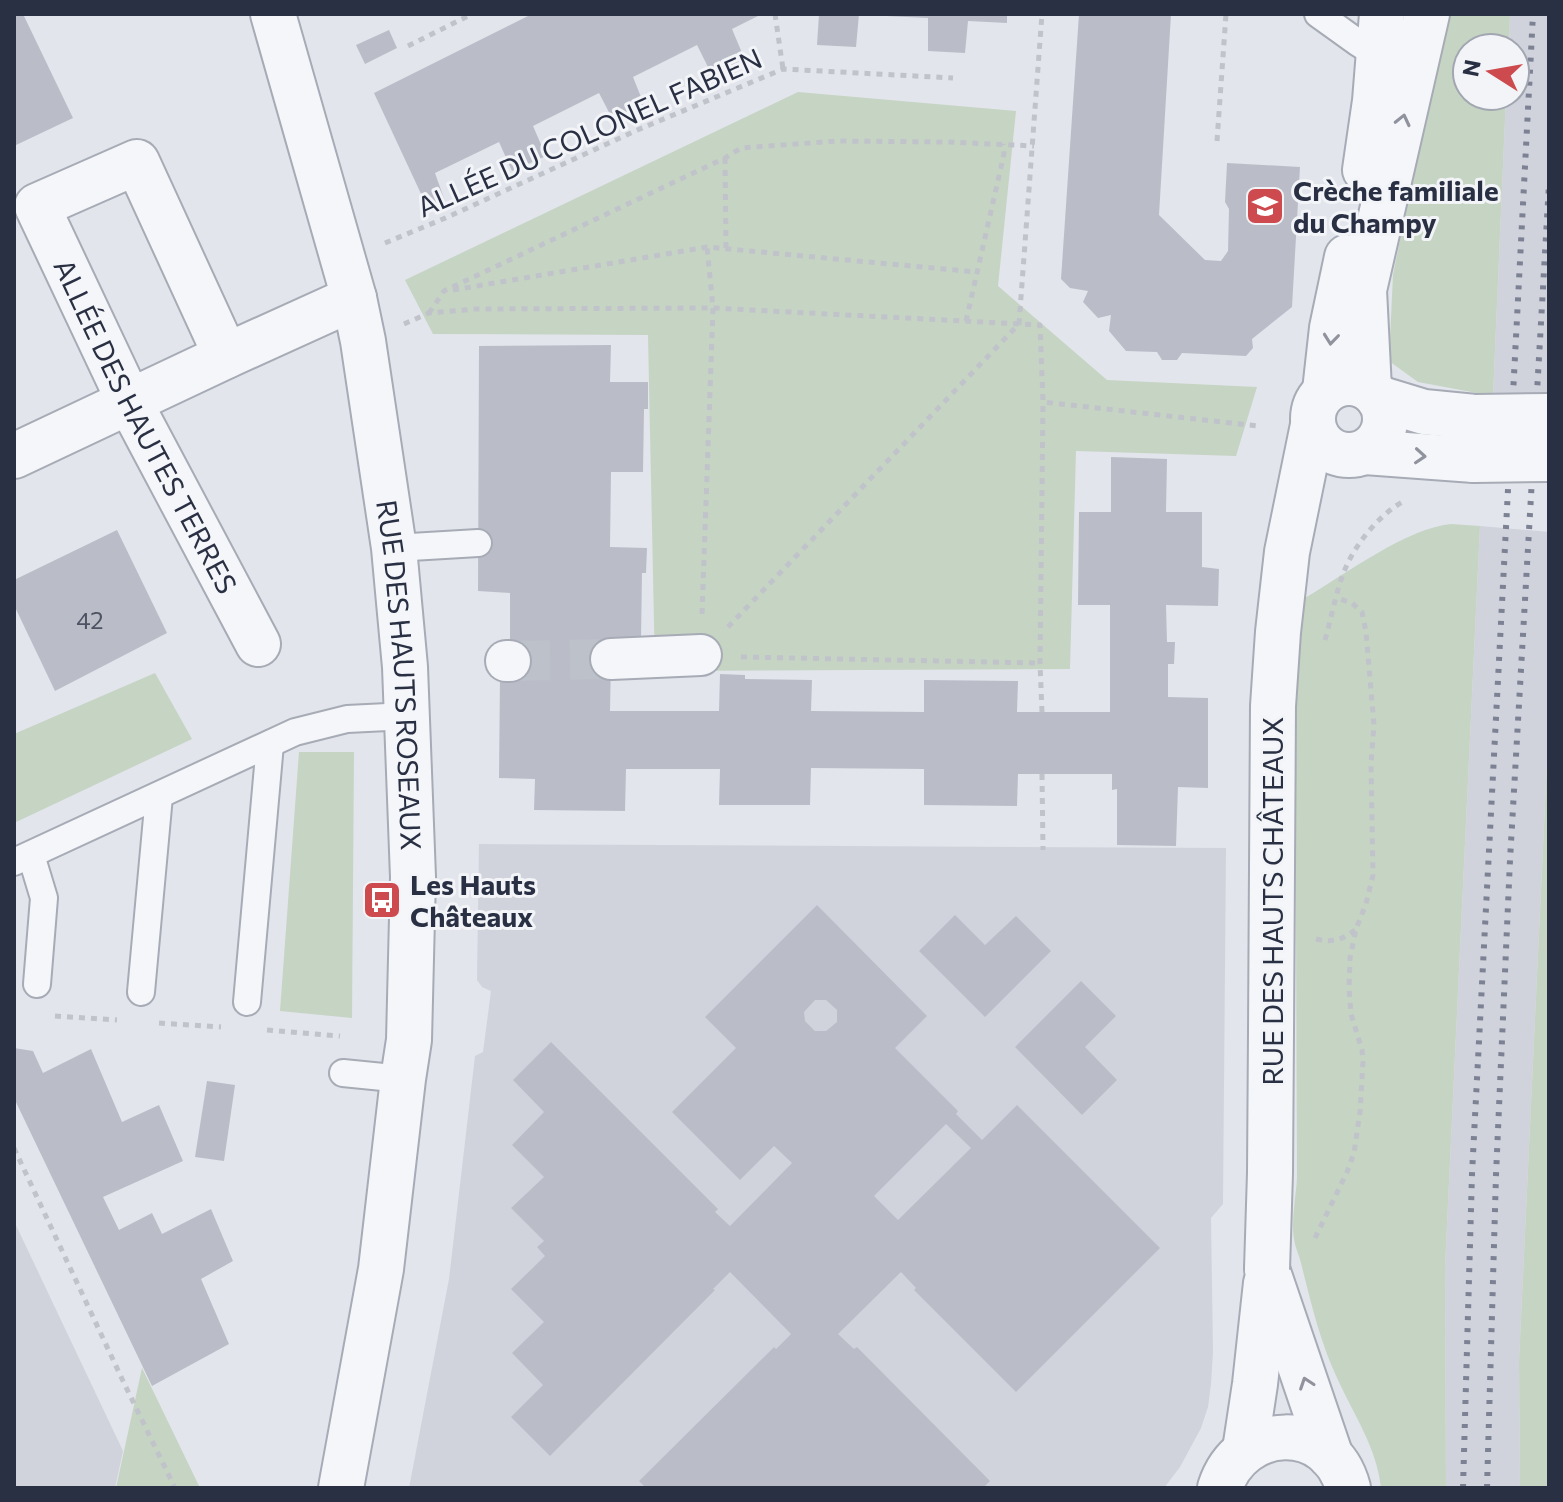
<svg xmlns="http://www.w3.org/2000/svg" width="1563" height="1502" font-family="Commissioner,sans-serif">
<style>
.built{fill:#d1d3dc}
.green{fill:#c6d4c4}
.building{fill:#babdc8;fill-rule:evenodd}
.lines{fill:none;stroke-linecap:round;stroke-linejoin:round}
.pedestrian-tunnel{stroke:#bdc1c9;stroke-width:40;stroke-dasharray:40 20;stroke-linecap:butt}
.service-casing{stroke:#a7abb5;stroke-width:30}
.pedestrian-casing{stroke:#a7abb5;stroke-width:44}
.minor-casing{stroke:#a7abb5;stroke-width:48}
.tertiary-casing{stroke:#a7abb5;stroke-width:48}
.path{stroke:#c0c3ca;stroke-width:5;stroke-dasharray:6 6;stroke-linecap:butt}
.service{stroke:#f5f6f9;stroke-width:26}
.pedestrian{stroke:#f5f6f9;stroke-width:40}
.minor{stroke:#f5f6f9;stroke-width:44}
.tertiary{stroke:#f5f6f9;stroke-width:44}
.rail{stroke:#7c8294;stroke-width:6;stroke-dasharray:4 8;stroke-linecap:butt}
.minor-bridge-casing{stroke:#a7abb5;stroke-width:48;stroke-linecap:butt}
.tertiary-bridge-casing{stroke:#a7abb5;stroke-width:48;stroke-linecap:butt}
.minor-bridge{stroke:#f5f6f9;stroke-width:44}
.tertiary-bridge{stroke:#f5f6f9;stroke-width:44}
.oneway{stroke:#90939e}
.labels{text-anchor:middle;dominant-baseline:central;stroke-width:6;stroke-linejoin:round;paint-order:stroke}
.number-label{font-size:24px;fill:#4e5364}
.street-label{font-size:28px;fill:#2a3043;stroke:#f2f4f8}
.poi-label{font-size:28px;font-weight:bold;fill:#2a3043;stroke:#f2f4f8;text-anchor:start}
</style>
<rect width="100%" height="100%" fill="#e2e5eb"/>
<g class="built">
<polygon points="1510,14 1549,14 1549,396 1493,396 1506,96 1515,96 1515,48 1509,48"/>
<polygon points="1480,526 1549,532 1549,719 1519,1361 1520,1488 1446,1488 1445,1267"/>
<polygon points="479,844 1226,848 1223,1204 1211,1218 1213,1352 1211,1384 1208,1407 1201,1428 1180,1467 1164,1488 409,1488 449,1279 475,1056 483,1052 491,991 482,987 477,980"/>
<polygon points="14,1221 123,1451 115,1488 14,1488"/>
</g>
<g class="green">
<polygon points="1445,14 1510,14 1509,48 1467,48 1467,96 1506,96 1493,396 1418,382 1389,361 1393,275"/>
<polygon points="798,92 1016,111 998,286 1107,380 1257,387 1236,456 1076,451 1070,669 655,671 648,335 433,334 405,280"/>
<path d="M1451 524 1480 526 1445 1267 1446 1488H1381C1377 1448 1354 1415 1338 1380 1320 1342 1311 1303 1301 1263 1299 1255 1295 1247 1294 1239 1291 1222 1296 1196 1297 1178L1295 668 1305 598C1344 575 1407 528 1451 524Z"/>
<polygon points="155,673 192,739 14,823 14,734"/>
<polygon points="1549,719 1549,1488 1520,1488 1519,1361"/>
<polygon points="299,752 354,752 352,1018 280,1011"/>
<polygon points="142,1368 200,1488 116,1488"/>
</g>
<g class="building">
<polygon points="14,14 23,14 73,118 14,146"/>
<polygon points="532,14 762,14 732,29 745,60 712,75 697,45 633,77 645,107 614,122 599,93 533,126 546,156 512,171 499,142 435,173 446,204 429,211 374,93"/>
<polygon points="819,14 859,14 856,47 817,45"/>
<polygon points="886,14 1007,14 1007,23 968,21 965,53 928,51 928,18 886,16"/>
<polygon points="1079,14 1171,14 1159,215 1205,260 1221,261 1228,251 1229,209 1225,202 1227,163 1300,167 1292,307 1252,339 1253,348 1246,356 1182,353 1177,360 1162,360 1157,352 1126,351 1109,331 1111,315 1098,318 1083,302 1088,291 1070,288 1061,279"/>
<polygon points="389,30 397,48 365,64 356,45"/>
<polygon points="611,345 610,382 648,382 648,409 644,409 643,472 611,472 610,547 647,548 646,573 642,573 641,639 611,659 610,711 719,711 720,674 745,675 745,679 812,680 811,711 924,712 924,680 1018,681 1017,712 1110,712 1110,605 1078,605 1079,512 1111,512 1111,457 1167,459 1166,512 1202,512 1202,567 1219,569 1218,606 1166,605 1167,642 1175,642 1174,664 1168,664 1168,697 1208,698 1208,788 1178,787 1176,846 1117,845 1117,789 1112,790 1112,774 1018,774 1017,806 924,805 924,769 811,768 810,805 719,805 720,769 626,769 625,811 534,810 535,779 499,778 500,677 510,677 510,593 478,591 479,346"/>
<polygon points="117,530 167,633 55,691 14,605 14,580"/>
<path d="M817 905 927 1016 895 1048 958 1111 956 1114 982 1140 1017 1105 1160 1248 1016 1392 914 1290 916 1288 901 1272 838 1334 854 1349 857 1347 990 1481 983 1488H646L639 1481 774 1347 776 1349 791 1334 730 1272 713 1289 715 1290 550 1456 511 1417 543 1385 512 1353 544 1322 511 1289 545 1256 537 1247 544 1241 511 1208 544 1177 512 1145 544 1112 513 1080 551 1042 718 1209 715 1212 730 1226 792 1163 774 1146 740 1180 672 1112 736 1048 705 1017ZM815 1000H826L837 1010V1022L826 1031H815L805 1021 804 1012ZM946 1124 971 1148 898 1220 874 1196Z"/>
<polygon points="955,915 985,945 1016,916 1051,951 985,1017 919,951"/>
<polygon points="1081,981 1116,1016 1085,1047 1117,1080 1082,1115 1015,1047"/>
<polygon points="14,1048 33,1051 43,1073 91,1049 122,1122 159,1105 183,1161 103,1197 119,1230 152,1213 162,1234 211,1209 233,1261 201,1279 229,1344 152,1386 14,1098"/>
<polygon points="207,1081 235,1085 224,1161 195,1157"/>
</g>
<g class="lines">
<polyline class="pedestrian-tunnel" points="510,661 611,659"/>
<g class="service-casing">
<g id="service">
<polyline points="1318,14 1357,42 1379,56"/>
<polyline points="394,548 478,543"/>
<polyline points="31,855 44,898 37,984"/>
<polyline points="14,862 295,732 347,719 408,716"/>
<polyline points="141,992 159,796"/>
<polyline points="247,1002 270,744"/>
<polyline points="343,1073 403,1079"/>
</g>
</g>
<g class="pedestrian-casing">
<g id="pedestrian">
<polyline points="611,659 701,655"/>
<polyline points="506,661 510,661"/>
</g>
</g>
<g class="minor-casing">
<g id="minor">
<path id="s1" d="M273 14 354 298 363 341 394 548 405 667 413 877 409 1040 403 1079 381 1269 341 1488"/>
<path id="s2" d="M226 356 137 162 37 206 129 401 258 644"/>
<polyline points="1378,398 1424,412 1475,417"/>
<polyline points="1365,452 1474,460"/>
<polyline points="14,456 226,356 354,298"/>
</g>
</g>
<g class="tertiary-casing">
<g id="tertiary">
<polyline points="1365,170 1375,101 1382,14"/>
<circle cx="1349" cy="419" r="36"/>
<polyline points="1369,389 1364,290 1427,14"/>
<polyline points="1325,391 1332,328 1347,257"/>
<polyline points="1271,1032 1273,706 1278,632 1287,552 1313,425"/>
<polyline points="1267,1269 1331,1457"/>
<polyline points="1245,1450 1255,1384 1266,1283"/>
<path d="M1220 1488C1241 1422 1330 1419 1348 1488"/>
</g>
</g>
<g class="path">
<polyline points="775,14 783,69"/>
<polyline points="408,46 472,14"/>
<polyline points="1217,141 1226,14"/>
<polyline points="725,158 726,249"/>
<polyline points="385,243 443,219 635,131 783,69 953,78"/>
<polyline points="453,290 707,247 976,272"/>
<polyline points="429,313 444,291 725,158 741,148 837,141 949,142 1034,146"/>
<polyline points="966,321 1004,154 1003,144"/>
<polyline points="404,324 429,313 475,309 713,308 1040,325 1043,402 1258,426"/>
<polyline points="702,614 713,308 707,247"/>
<polyline points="728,627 1019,324 1042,14"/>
<path d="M1325 640C1332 616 1336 590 1346 567 1357 542 1380 514 1404 501"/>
<polyline points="741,657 1040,663"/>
<polyline points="1042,712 1040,663 1043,402"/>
<polyline points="1042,774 1043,850"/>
<path d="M1316 939C1332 943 1342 940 1355 930"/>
<polyline points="55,1016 117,1020"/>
<polyline points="159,1023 221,1027"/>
<polyline points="267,1030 340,1036"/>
<polyline points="14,1148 123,1381 175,1488"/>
<polyline points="1315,1238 1347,1172 1354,1153 1360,1112 1363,1062 1362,1050 1351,1014 1349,988 1350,958 1356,929 1366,904 1373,875 1371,764 1374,725 1366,632 1362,612 1352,603 1337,598"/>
</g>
<use href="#service" class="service"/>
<use href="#pedestrian" class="pedestrian"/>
<use href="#minor" class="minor"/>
<use href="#tertiary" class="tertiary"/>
<g class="rail">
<polyline points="1463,1488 1472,1174 1533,14"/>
<polyline points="1487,1488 1496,1175 1510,860 1549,184"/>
</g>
<g class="minor-bridge-casing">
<g id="minor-bridge">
<polyline points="1475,417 1549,416"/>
<polyline points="1474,460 1549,459"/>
</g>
</g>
<g class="tertiary-bridge-casing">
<polyline id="tertiary-bridge" points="1267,1269 1270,1173 1271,1032"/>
</g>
<use href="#minor-bridge" class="minor-bridge"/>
<use href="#tertiary-bridge" class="tertiary-bridge"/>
</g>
<defs><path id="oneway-chevron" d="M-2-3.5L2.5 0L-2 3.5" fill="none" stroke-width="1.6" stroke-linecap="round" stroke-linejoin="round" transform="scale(2)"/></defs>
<g class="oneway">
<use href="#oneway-chevron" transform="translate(1403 120) rotate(-77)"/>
<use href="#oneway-chevron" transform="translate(1331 339) rotate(96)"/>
<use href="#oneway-chevron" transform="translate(1420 456) rotate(4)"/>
<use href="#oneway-chevron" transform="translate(1306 1383) rotate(-109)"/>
</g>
<defs>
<g id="school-square" transform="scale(2)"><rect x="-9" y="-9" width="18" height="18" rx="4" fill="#cd4a4e" stroke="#f2f4f8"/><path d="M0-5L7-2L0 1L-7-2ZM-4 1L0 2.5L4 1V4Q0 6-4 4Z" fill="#fff"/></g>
<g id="bus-square" transform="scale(2)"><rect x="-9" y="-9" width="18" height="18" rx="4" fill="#cd4a4e" stroke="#f2f4f8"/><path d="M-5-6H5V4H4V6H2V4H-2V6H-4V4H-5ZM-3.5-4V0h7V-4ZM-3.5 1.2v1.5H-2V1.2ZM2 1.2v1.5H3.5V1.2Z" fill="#fff"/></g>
</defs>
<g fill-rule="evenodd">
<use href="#school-square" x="1265" y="206"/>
<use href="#bus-square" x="382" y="900"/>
</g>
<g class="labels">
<g class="number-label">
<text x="90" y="619">42</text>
</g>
<g class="street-label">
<text transform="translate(589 132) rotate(-24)">ALLÉE DU COLONEL FABIEN</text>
<text stroke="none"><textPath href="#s2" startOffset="568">ALLÉE DES HAUTES TERRES</textPath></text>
<text stroke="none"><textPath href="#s1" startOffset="676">RUE DES HAUTS ROSEAUX</textPath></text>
<text transform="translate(1272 901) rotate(-90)">RUE DES HAUTS CHÂTEAUX</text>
</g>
<g class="poi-label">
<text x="1293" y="190">Crèche familiale<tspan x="1293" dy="32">du Champy</tspan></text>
<text x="410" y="884">Les Hauts<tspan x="410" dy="32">Châteaux</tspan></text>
</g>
</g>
<rect width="1563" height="1502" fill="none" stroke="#2a3043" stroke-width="32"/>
<g transform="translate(1491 72) rotate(281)"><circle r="38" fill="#f2f4f8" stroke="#a2a6b0" stroke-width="2"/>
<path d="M0-6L14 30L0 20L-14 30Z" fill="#cd4a4e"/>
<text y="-12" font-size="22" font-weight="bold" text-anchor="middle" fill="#2a3043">N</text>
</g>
</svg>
